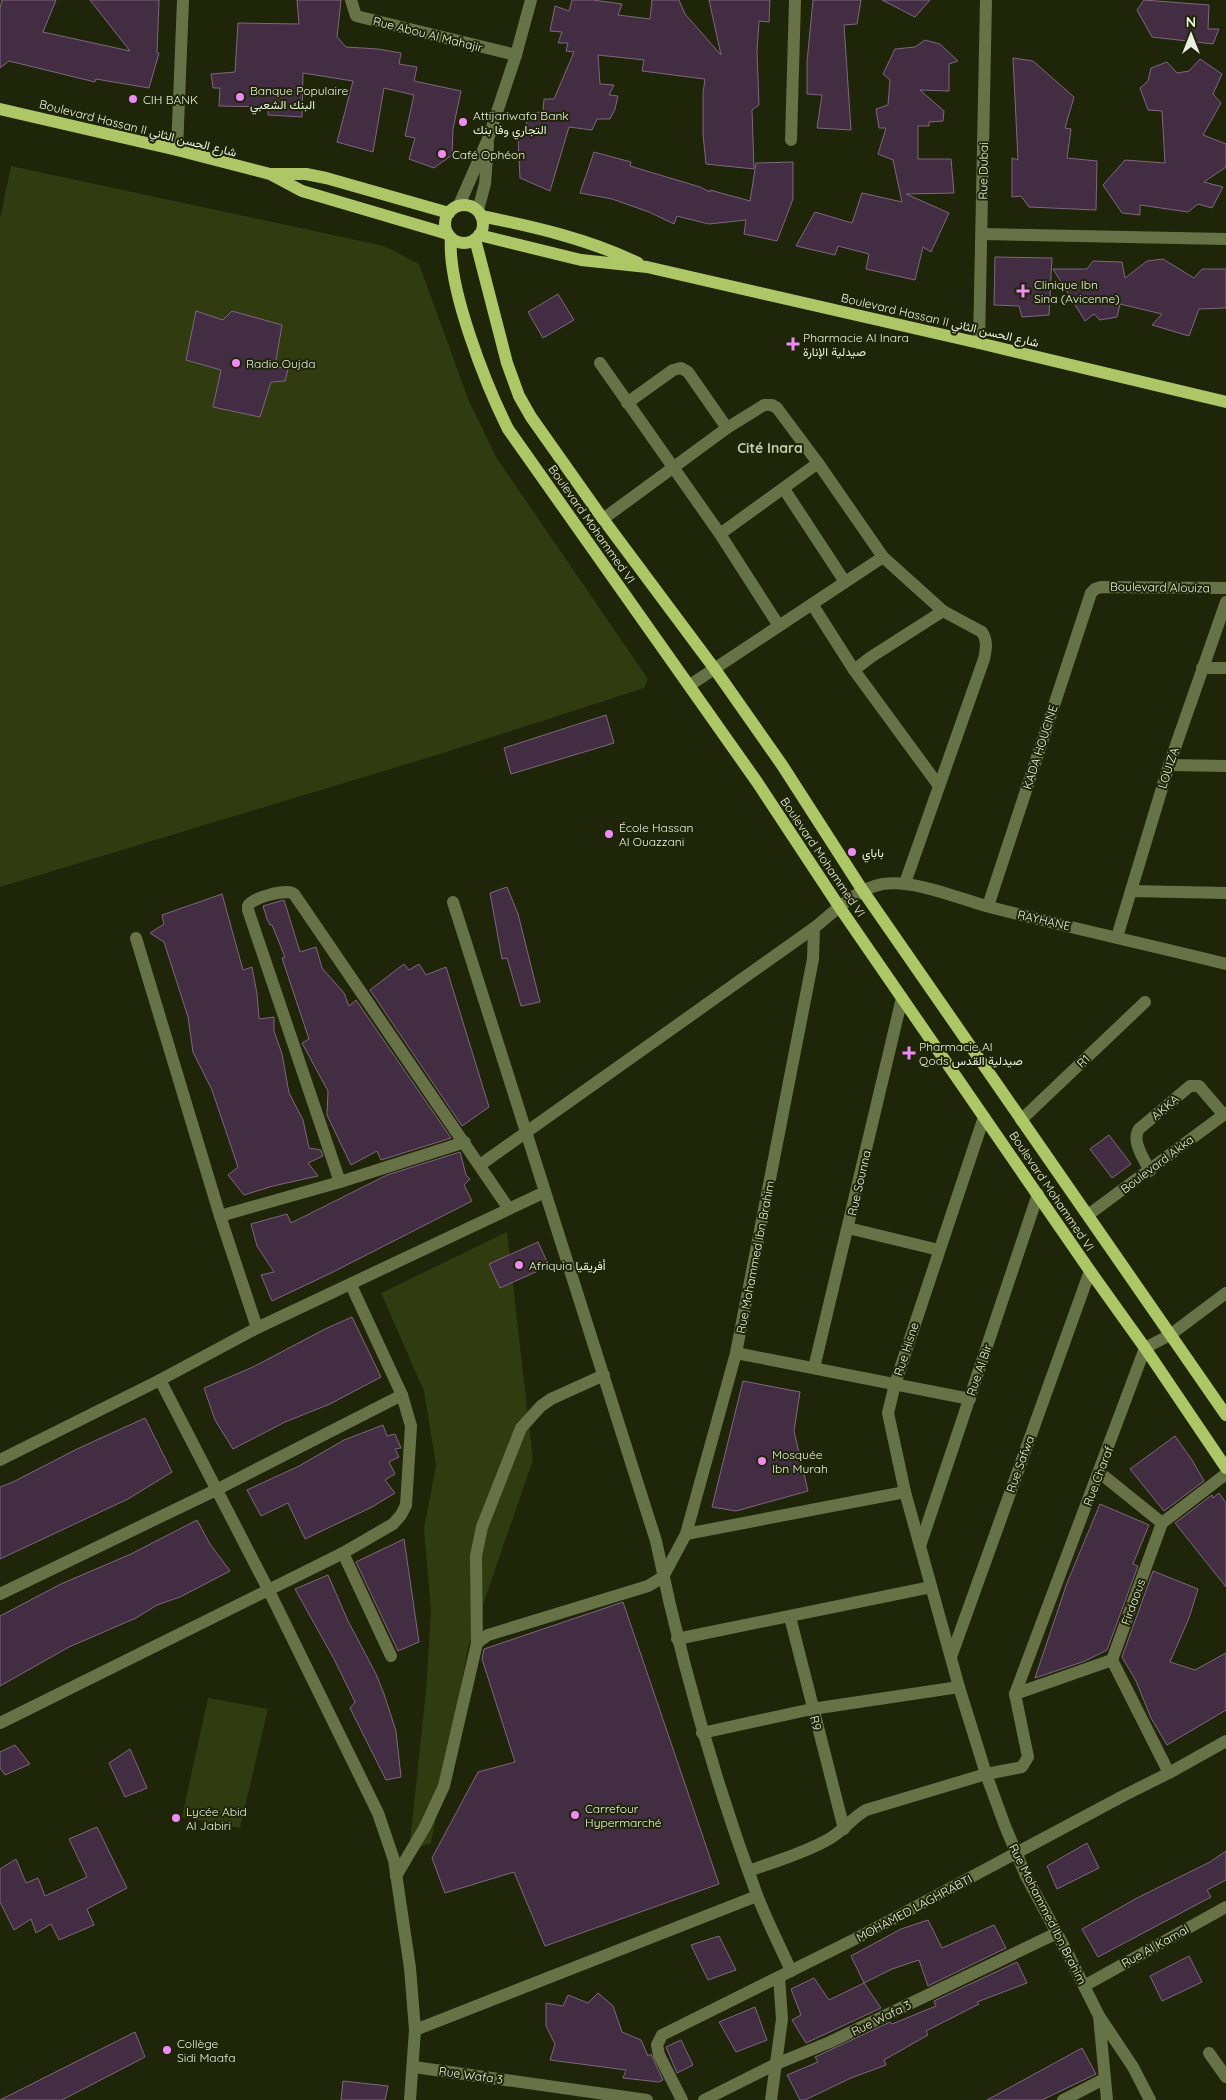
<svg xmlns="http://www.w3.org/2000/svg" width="1226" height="2100" font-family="Quicksand,Vazirmatn,sans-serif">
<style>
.green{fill:#303b10}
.building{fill:#422d43;stroke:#7f677f}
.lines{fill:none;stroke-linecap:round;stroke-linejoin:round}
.minor{stroke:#677347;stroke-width:12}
.major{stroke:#adc767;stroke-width:12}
.poi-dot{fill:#f08bf6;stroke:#1e2508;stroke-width:2}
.labels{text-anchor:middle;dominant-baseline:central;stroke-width:4;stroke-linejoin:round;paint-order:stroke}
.street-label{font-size:12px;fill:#eaf0df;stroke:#1e2508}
.poi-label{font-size:12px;fill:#eaf0df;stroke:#1e2508;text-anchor:start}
.neighbourhood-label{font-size:14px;font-weight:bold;fill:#c1cba9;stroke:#1e2508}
</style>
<rect width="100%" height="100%" fill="#1e2508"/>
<g class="green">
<polygon points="11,166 384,246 419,264 469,401 496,457 648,679 644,688 440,754 0,887 0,219"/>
<polygon points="507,1232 533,1460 468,1648 431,1843 409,1851 426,1691 431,1611 424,1529 436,1465 424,1391 381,1293"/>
<polygon points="208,1698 268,1709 240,1828 182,1817"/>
</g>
<g class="building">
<polygon points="2,0 56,0 43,32 130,51 90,0 159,0 157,53 159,53 149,88 96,79 95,82 9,61 0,68 0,8"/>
<polygon points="297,0 341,0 337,37 346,47 378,49 401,53 399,64 417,67 414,81 461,91 453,129 452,155 434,168 409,159 415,138 405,136 414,95 384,88 373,152 337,142 353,81 303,73 302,117 268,115 268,107 219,106 220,88 213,88 211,74 235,72 238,23 299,24"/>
<polygon points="572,0 593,0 622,4 618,15 650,19 652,0 679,0 685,14 721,55 709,0 770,0 769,22 759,21 757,52 759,105 752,110 754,169 706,164 703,134 703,93 705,79 642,71 644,60 598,55 600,84 614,85 609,95 618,96 615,109 610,119 597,119 592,130 569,127 550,191 520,178 518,137 523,138 529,113 543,112 544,99 554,99 574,52 566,51 568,43 558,43 562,32 550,31 555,6 569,11"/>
<polygon points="813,0 861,0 857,24 844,25 851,130 817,128 822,95 807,94 807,62"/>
<polygon points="882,0 930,0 915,17"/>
<polygon points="1144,0 1209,5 1208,29 1219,29 1213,44 1152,37 1137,10"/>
<polygon points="925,40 940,44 958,61 949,64 949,91 920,90 944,111 943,121 929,122 929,126 918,126 918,159 951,159 954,193 906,194 949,213 931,252 923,247 915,280 866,269 869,254 838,246 835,255 796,246 815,212 852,223 862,193 902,202 893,160 878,154 886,128 879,128 876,109 888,105 890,80 883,74 895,49 915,47"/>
<polygon points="1013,58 1033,61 1074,97 1065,128 1071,129 1067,158 1097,161 1096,210 1029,207 1021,196 1012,197 1012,158 1018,160"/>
<polygon points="1200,59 1222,74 1213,94 1221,103 1203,135 1226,144 1226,167 1204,182 1223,187 1212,208 1198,204 1188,212 1140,205 1140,215 1122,213 1103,185 1125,160 1165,163 1162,111 1148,110 1140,88 1148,81 1151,68 1167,62 1177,73 1189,71"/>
<polygon points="594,152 631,162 630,166 700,187 710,192 710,190 750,201 756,163 793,162 793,199 777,241 744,234 746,220 709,224 677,216 674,224 649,212 612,199 580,193"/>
<polygon points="995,257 1052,258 1049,315 1022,317 1019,306 994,305"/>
<polygon points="1163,259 1194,278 1202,269 1226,269 1226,308 1199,309 1189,336 1152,325 1162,314 1120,304 1117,317 1100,320 1094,314 1085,321 1053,269 1087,269 1093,261 1122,262 1125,278 1147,261"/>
<polygon points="558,294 574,320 543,338 528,312"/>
<polygon points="196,311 223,320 232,311 282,325 275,366 288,369 285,381 271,382 260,417 213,407 221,370 186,360"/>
<polygon points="606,715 614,743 511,774 504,748"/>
<polygon points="507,887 518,914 540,1002 521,1006 507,958 502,959 490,893"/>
<polygon points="222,894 243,970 252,967 257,994 259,1019 274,1017 274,1031 282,1054 289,1093 303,1120 309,1148 321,1150 323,1156 308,1163 318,1176 273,1186 244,1195 228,1175 238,1167 212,1090 193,1052 188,1017 164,942 150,933 164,924 162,915"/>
<polygon points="284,900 300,952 316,947 322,968 344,993 349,1006 356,1000 451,1138 381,1160 377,1151 351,1165 327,1115 328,1091 302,1043 309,1039 282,958 285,957 272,925 270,925 267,919 263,906"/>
<polygon points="404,964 409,970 419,964 426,975 446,967 489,1107 462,1126 370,990"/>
<polygon points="1109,1135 1131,1164 1112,1178 1090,1149"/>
<polygon points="460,1152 466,1175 470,1179 464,1185 472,1201 331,1273 272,1301 261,1275 274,1272 257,1246 251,1224 287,1214 291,1223 387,1175"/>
<polygon points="538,1242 549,1266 500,1288 489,1264"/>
<polygon points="352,1317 381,1377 330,1404 285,1422 233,1449 215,1420 204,1388 253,1367 325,1329"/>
<polygon points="743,1381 800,1392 794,1431 808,1491 736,1511 712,1507"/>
<polygon points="145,1418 172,1472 128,1499 0,1559 0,1487 13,1482 77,1449"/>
<polygon points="383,1425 387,1436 395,1434 401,1448 395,1449 399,1457 389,1462 395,1474 385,1480 395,1493 372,1507 305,1539 288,1503 261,1516 247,1490 299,1466 344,1440"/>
<polygon points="1175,1436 1192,1460 1204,1481 1164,1511 1130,1469"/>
<polygon points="1219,1493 1226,1503 1226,1587 1175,1523 1212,1495 1213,1498"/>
<polygon points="1100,1504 1149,1525 1133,1564 1138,1566 1107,1650 1085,1661 1035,1678 1067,1583"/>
<polygon points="197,1520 210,1544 230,1571 180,1597 157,1605 136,1618 69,1647 0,1686 0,1616 61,1584 131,1554"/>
<polygon points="404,1539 419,1642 398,1651 356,1562"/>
<polygon points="1153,1571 1198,1589 1189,1618 1170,1662 1195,1670 1226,1653 1226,1710 1167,1745 1151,1718 1136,1681 1122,1657"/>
<polygon points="328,1575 348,1621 376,1674 384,1694 396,1731 401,1777 386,1780 350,1708 355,1702 334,1659 295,1589"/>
<polygon points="623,1602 719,1884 545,1946 514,1872 445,1893 432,1858 478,1772 515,1762 482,1659 484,1649"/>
<polygon points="15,1745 30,1764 5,1775 0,1768 0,1752"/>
<polygon points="130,1749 147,1788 125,1797 109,1763"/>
<polygon points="97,1827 127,1888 87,1909 94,1925 59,1940 51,1924 36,1933 31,1919 14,1930 0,1902 0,1869 16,1859 26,1883 38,1878 45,1896 87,1877 69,1839"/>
<polygon points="1087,1843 1099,1868 1057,1889 1047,1866"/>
<polygon points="1226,1851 1226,1880 1207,1890 1211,1897 1098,1957 1082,1929 1139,1897 1210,1862"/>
<polygon points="928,1920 942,1948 994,1925 1006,1948 928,1986 919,1960 892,1969 864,1983 851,1956 901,1929"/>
<polygon points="719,1936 736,1970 708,1980 691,1945"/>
<polygon points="1189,1956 1202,1982 1162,2001 1150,1976"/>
<polygon points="1017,1962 1027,1983 977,2002 979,2004 926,2031 928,2035 884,2060 886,2065 851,2078 805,2100 800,2100 787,2075 818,2062 815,2057 890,2022 892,2024 936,2006 934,2001"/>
<polygon points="814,1978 829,2000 864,1983 881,2008 806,2043 792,2020 801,2015 791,1989"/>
<polygon points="598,1993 613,2006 622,2032 641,2040 648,2056 651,2054 663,2080 659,2082 623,2078 626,2070 550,2060 555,2044 546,2026 546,2003 563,2006 568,1995 588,2003"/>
<polygon points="755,2007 767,2040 736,2052 719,2022"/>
<polygon points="135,2032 145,2057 62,2100 0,2100"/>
<polygon points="681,2040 693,2065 677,2073 666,2047"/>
<polygon points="1082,2048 1096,2074 1042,2100 987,2100"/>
<polygon points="343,2081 388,2086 385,2100 341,2100"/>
</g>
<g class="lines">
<g class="minor">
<polyline points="351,0 356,16 516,55"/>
<polyline points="791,140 795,0"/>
<polyline points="177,150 183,0"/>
<polyline points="459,205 488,139 516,55 531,0"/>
<polyline points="478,210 485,184 488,144"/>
<polyline points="982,234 1226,239"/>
<polyline points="979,343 986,0"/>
<polyline points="600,363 720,534 779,626"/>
<polyline points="627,403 673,370 681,368 688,372 727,428"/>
<polyline points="784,489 845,582"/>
<path d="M603 519 727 428 764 405H772L777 408 818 463 883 557 943 611 982 632C988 641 986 649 984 659L905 883"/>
<polyline points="720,534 818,463"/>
<polyline points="812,604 854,670 939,786"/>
<polyline points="1202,668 1226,668"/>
<polyline points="854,670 871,657 943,611"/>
<polyline points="690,685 883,557"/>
<polyline points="1169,765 1226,766"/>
<polyline points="1131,891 1226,893"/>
<path d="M453 902 656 1541C681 1662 714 1779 757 1895 767 1921 780 1946 791 1971"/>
<polyline points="988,906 1091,593 1095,589 1101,587 1226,588"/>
<polyline points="1117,937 1169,765 1226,602"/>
<polyline points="136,938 220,1216 257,1328"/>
<polyline points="984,1117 895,1384 888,1413 905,1492 959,1687 986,1774 1005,1826 1026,1876 1067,1952 1099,2016 1107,2100"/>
<polyline points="1021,1120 1145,1002"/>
<path d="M480 1165 814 928C834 912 857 888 883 884 912 879 958 898 986 906 1066 927 1146 944 1226 964"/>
<path d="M1150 1171C1144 1159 1131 1141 1139 1129L1190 1086H1199L1223 1114"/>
<path d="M340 1182 248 910V906C251 898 287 888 294 894L509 1209"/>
<polyline points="1088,1215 1226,1113"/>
<polyline points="220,1216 340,1182 465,1142"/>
<polyline points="848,1228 939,1250"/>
<polyline points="351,1285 402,1395"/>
<polyline points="736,1353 970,1399"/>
<polyline points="814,1368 902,998"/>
<polyline points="160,1380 269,1591 378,1813 394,1860 410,1968 415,2030 410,2100"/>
<polyline points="0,1460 160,1380 257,1328 545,1192"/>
<polyline points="1100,1473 1162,1523"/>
<polyline points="686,1534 905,1492"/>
<polyline points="920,1546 1038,1194"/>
<polyline points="343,1553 391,1656"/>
<polyline points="0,1594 216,1490 402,1395 411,1426 406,1505 401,1515 393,1524 343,1553 0,1723"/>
<polyline points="790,1617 844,1829"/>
<polyline points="677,1639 931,1587"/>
<polyline points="477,1643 476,1556 482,1527 521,1428 541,1406 551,1399 604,1375"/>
<polyline points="951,1657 1090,1271"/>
<polyline points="1112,1660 1169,1773"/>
<polyline points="1015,1694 1145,1348 1170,1335 1226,1293"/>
<polyline points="1015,1694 1112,1660 1162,1523 1226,1474"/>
<polyline points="702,1733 812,1709 959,1687"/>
<path d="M749 1871C776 1861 805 1853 829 1839 843 1831 852 1818 866 1810L986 1774 1022 1767 1028 1757 1015 1694"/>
<polyline points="396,1876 425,1827 444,1786 477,1643 488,1635 648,1586 663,1577 686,1534 736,1353 813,959 814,928"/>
<polyline points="1084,1986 1226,1907"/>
<polyline points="1099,2016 1133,2067 1150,2100"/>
<polyline points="415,2030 757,1896"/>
<polyline points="1209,2053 1226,2077"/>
<polyline points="414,2067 647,2100"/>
<polyline points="682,2100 659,2055 657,2045 662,2035 857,1938 1123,1796 1169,1773 1226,1741"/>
<polyline points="704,2100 776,2064 830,2042 1057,1933"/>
<polyline points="771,2100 782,2019 779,1977"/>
<polyline points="1063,2100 1104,2079"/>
</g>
<g class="major">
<polyline points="0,109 177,150 270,174 302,191 448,234"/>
<polyline points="271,174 306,174 326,178 449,213"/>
<circle cx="464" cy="224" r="19"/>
<path d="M481 216C535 227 588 239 638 263"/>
<polyline points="479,235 581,260 647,267 979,343 1226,402"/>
<path d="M451 238C447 287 486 385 508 429L757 782 840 908 1090 1271 1145 1348 1226 1468"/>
<polyline points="475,239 507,363 519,396 531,417 603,519 714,668 782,765 863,891 1226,1415"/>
</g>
</g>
<g class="poi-dot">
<circle cx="240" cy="97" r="5"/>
<circle cx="133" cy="99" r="5"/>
<circle cx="463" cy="122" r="5"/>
<circle cx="442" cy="154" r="5"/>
<path d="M1020.5 283.5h5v5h5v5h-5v5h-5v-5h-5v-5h5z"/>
<path d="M790.5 336.5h5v5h5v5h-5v5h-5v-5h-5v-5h5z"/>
<circle cx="236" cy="363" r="5"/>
<circle cx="609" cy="834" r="5"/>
<circle cx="852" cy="852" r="5"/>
<path d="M906.5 1045.5h5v5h5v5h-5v5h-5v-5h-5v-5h5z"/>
<circle cx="519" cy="1265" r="5"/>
<circle cx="762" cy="1461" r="5"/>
<circle cx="575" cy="1815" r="5"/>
<circle cx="176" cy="1818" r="5"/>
<circle cx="167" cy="2050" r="5"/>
</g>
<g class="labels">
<g class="street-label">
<text transform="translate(428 34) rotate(14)">Rue Abou Al Mahajir</text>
<text transform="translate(138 128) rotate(14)">Boulevard Hassan II شارع الحسن الثاني</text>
<text transform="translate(983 171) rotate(-89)">Rue Dubai</text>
<text transform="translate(940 320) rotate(13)">Boulevard Hassan II شارع الحسن الثاني</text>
<text transform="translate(592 524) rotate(55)">Boulevard Mohammed VI</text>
<text transform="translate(1160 587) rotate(1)">Boulevard Alouiza</text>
<text transform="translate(1040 747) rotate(-72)">KADA HOUCINE</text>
<text transform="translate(1168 768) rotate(-72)">LOUIZA</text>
<text transform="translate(823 857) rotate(56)">Boulevard Mohammed VI</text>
<text transform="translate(1044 920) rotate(13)">RAYHANE</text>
<text transform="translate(1083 1061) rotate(-44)">R1</text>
<text transform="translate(1165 1107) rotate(-40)">AKKA</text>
<text transform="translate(1157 1164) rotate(-37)">Boulevard Akka</text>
<text transform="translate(859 1183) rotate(-77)">Rue Sounna</text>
<text transform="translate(1052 1191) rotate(56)">Boulevard Mohammed VI</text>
<text transform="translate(755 1257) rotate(-79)">Rue Mohammed Ibn Brahim</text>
<text transform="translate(906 1349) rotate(-72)">Rue Hisne</text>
<text transform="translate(979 1370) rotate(-71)">Rue Al Bir</text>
<text transform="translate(1020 1464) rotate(-70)">Rue Safwa</text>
<text transform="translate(1098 1476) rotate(-69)">Rue Charaf</text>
<text transform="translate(1133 1602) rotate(-70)">Firdaous</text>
<text transform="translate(816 1723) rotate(75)">R9</text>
<text transform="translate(914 1908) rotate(-28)">MOHAMED LAGHRABTI</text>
<text transform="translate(1048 1914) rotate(63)">Rue Mohammed Ibn Brahim</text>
<text transform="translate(1155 1946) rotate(-29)">Rue Al Kamal</text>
<text transform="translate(881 2018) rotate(-26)">Rue Wafa 3</text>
<text transform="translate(471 2075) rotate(8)">Rue Wafa 3</text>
</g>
<g class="poi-label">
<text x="250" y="90">Banque Populaire<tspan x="250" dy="14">البنك الشعبي</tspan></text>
<text x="143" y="99">CIH BANK</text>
<text x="473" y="115">Attijariwafa Bank<tspan x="473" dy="14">التجاري وفا بنك</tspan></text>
<text x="452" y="154">Café Ophéon</text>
<text x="1034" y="284">Clinique Ibn<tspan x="1034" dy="14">Sina (Avicenne)</tspan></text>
<text x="803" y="337">Pharmacie Al Inara<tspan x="803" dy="14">صيدلية الإنارة</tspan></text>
<text x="246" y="363">Radio Oujda</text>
<text x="619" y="827">École Hassan<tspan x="619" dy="14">Al Ouazzani</tspan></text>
<text x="862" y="852">باباي</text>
<text x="919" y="1046">Pharmacie Al<tspan x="919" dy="14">Qods صيدلية القدس</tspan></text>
<text x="529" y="1265">Afriquia أفريقيا</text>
<text x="772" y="1454">Mosquée<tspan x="772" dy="14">Ibn Murah</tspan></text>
<text x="585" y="1808">Carrefour<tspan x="585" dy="14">Hypermarché</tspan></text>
<text x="186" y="1811">Lycée Abid<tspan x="186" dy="14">Al Jabiri</tspan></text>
<text x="177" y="2043">Collège<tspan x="177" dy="14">Sidi Maafa</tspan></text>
</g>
<g class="neighbourhood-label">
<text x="770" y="448">Cité Inara</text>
</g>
</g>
<g transform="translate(1191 35)" stroke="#1e2508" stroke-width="4" paint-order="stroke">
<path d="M0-4L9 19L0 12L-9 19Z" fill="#eaf0df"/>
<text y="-8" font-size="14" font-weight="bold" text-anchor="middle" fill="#eaf0df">N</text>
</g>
</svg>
